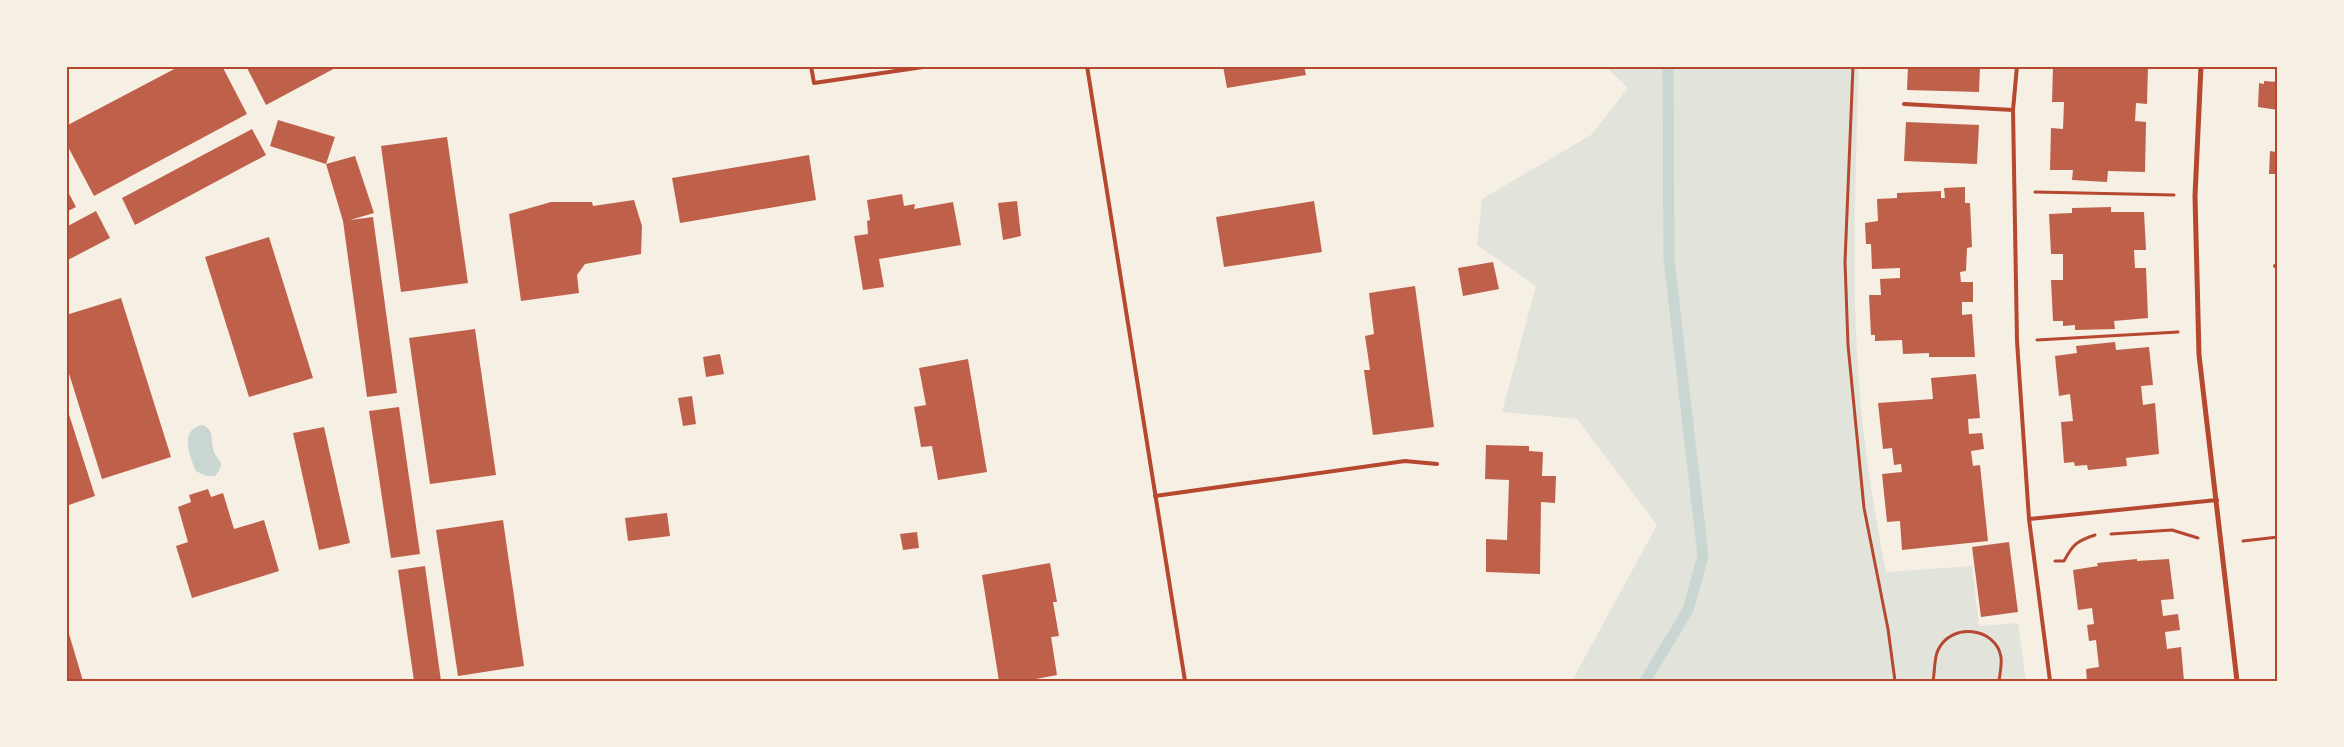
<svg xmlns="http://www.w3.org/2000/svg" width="2344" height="747" font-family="'Public Sans',sans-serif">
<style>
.green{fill:#e2e4dc}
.water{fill:#c9d6d2}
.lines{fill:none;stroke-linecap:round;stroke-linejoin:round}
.stream{stroke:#c9d6d2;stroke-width:11}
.building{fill:#bf614a}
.path{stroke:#b5482f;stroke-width:3}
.service{stroke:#b5482f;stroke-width:4}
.minor{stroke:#b5482f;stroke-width:5}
.neatline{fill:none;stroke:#b5482f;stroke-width:2}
</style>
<rect width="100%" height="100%" fill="#f6efe4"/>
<path class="green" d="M1605 66H1859C1856 167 1851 268 1858 369 1862 437 1873 505 1886 572L1972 566 1979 626 2018 623 2026 681H1572L1657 525 1577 419 1502 412 1536 286 1477 245 1482 199 1591 135 1628 88Z"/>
<path class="water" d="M203 425C215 432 210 437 213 448 215 462 229 460 215 476H206L196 471C189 455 179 429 203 425Z"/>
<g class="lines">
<polyline class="stream" points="1645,681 1688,610 1703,556 1669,259 1668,66"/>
</g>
<g class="building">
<polygon points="180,66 222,66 247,114 94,196 66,143 66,126"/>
<polygon points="246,66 339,66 266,105"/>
<polygon points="1223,66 1304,66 1306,75 1227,88"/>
<polygon points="1908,66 1980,66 1979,92 1907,90"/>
<polygon points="2053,66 2148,66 2147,104 2136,103 2135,121 2146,122 2145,172 2108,171 2107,182 2072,180 2073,170 2050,170 2051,128 2063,129 2064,102 2052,102"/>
<polygon points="2264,81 2278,82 2278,110 2258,107 2259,83 2264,84"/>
<polygon points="278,120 335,137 326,164 270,146"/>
<polygon points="1906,122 1979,125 1977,164 1904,161"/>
<polygon points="252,129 266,155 135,225 122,198"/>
<polygon points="447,137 468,283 401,292 381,146"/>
<polygon points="2276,145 2278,174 2269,174 2270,151 2276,152"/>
<polygon points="809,155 816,200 680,223 672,178"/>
<polygon points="355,156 374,213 350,220 373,217 397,393 367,397 343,221 326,164"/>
<polygon points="1965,187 1965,203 1970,203 1972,247 1967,248 1966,271 1960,272 1961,282 1973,282 1973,302 1962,302 1962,315 1972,314 1975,357 1929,357 1929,353 1903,354 1902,340 1875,341 1875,335 1871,335 1869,295 1881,295 1880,279 1900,278 1900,268 1872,269 1871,244 1866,244 1865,223 1878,221 1877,199 1897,198 1897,193 1941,191 1941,198 1945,198 1944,188"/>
<polygon points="66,188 76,207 66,212"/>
<polygon points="902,194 904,206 915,204 914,209 953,202 961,245 879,259 884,287 863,290 854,236 868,234 867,221 870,220 867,200"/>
<polygon points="634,200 642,226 641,254 585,264 577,275 579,293 521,301 509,214 551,202 592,202 593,206"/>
<polygon points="1017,201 1021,236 1003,240 998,203"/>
<polygon points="1314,201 1322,252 1224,267 1216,217"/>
<polygon points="2111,207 2111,212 2144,212 2146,250 2134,250 2135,268 2146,268 2148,318 2114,321 2115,329 2075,330 2075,325 2063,326 2063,321 2053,321 2051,280 2063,280 2063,254 2051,254 2049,214 2072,213 2072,208"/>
<polygon points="96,211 110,238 66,261 66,227"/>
<polygon points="2275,212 2278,212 2278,249 2276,249"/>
<polygon points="269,237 313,378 249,397 205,257"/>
<polygon points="1493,262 1499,289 1463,296 1458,268"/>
<polygon points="1415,286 1434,427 1373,435 1364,370 1370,370 1365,336 1374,334 1369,293"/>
<polygon points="121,298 171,457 102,479 66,364 66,315"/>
<polygon points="475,329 496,475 430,484 409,338"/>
<polygon points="2115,342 2116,350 2149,347 2153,385 2141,386 2143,405 2155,403 2159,454 2126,458 2127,466 2088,470 2087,465 2075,466 2074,462 2064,463 2061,422 2073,421 2070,394 2059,396 2055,356 2077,353 2076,346"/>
<polygon points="720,354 724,374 706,377 703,357"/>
<polygon points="968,359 987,472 938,480 932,446 921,447 914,407 926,405 919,368"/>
<polygon points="1976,374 1980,418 1968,419 1969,434 1982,433 1984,449 1971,451 1973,466 1980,465 1988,541 1902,550 1900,521 1887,522 1882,474 1902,472 1901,464 1894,465 1892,448 1883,449 1878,403 1933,399 1931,378"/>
<polygon points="692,396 696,424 683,426 678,398"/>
<polygon points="66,405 95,496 66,506"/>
<polygon points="399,407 420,554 391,558 369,411"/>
<polygon points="324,427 350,543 319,550 293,433"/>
<polygon points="1486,445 1529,446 1529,451 1543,452 1542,476 1556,476 1555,503 1541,502 1540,574 1486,572 1486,539 1507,540 1509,480 1485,479"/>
<polygon points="208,489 211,497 223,493 234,529 264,520 279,571 192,598 176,546 188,542 178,507 191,502 189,495"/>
<polygon points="667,513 670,536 628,541 625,518"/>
<polygon points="503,520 524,666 458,676 436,530"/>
<polygon points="917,532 919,548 903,550 900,534"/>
<polygon points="2009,542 2018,612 1981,617 1972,547"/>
<polygon points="2137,559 2137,561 2169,559 2174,599 2161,600 2163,616 2178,614 2180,630 2165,632 2167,649 2181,647 2184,681 2087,681 2086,669 2099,667 2096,640 2089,641 2087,625 2094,624 2092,608 2078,610 2073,570 2098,566 2097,563"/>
<polygon points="1050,563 1057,602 1053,602 1059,636 1051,637 1057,675 1025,681 999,681 982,575"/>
<polygon points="425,566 441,681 414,681 398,570"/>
<polygon points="66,627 67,627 83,681 66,681"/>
</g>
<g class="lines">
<g class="path">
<polyline points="1853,66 1845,262 1848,345 1864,508 1888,629 1895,681"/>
<polyline points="2035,192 2174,195"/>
<polyline points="2037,340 2178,332"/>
<polyline points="2111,534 2172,530 2198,538"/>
<polyline points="2243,541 2278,537"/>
<path d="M2055 561H2064C2073 544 2077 541 2095 535"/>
<path d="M1933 681C1935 671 1934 658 1938 650 1951 622 1996 627 2001 657 2002 665 2000 673 1999 681"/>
</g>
<g class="service">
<polyline points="811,66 814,83 930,66"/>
<polyline points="1087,66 1185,681"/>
<polyline points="2017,66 2013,110 2017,341 2029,519 2050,681"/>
<polyline points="1904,104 2013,110"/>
<polyline points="2275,266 2278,266"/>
<polyline points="1155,496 1405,461 1437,464"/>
<polyline points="2029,519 2217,500"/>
</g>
<polyline class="minor" points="2201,66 2195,196 2199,355 2237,681"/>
</g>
<rect width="2344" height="747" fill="none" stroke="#f6efe4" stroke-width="135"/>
<rect x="68" y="68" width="2208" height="612" class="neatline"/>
</svg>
